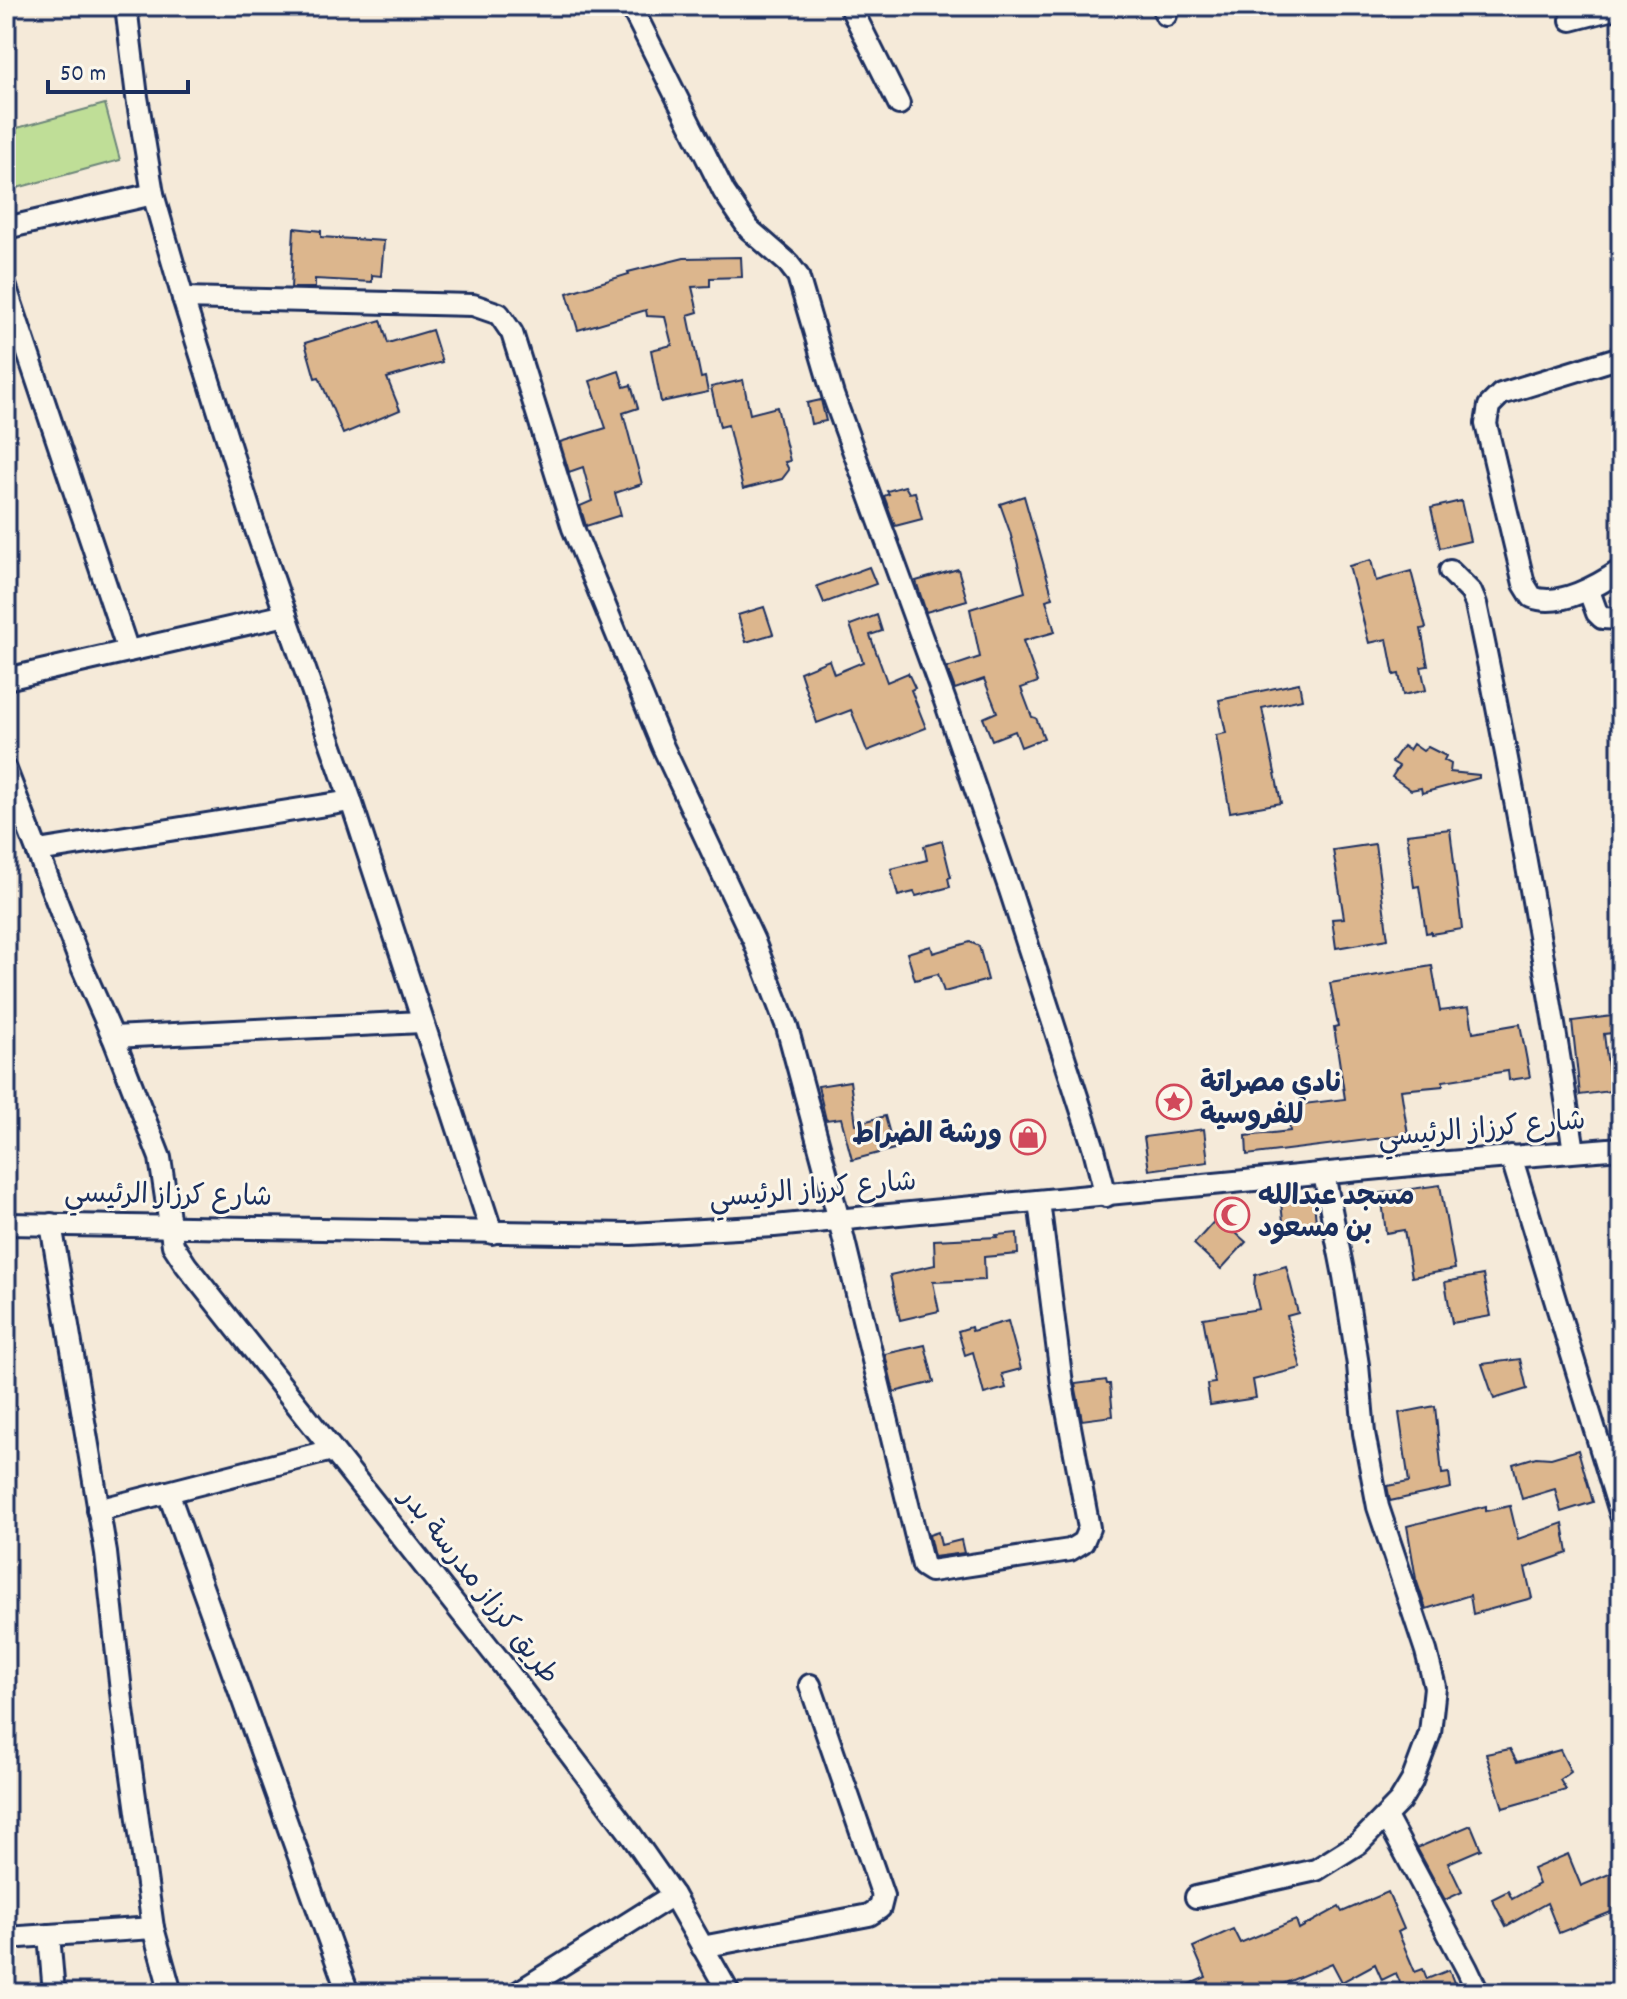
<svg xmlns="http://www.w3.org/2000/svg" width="1627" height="1999" font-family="Dekko,'Playpen Sans Arabic',sans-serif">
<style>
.green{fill:#bfde97;stroke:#6d867a;stroke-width:2}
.building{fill:#dcb68d;stroke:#1b2f5e;stroke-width:2}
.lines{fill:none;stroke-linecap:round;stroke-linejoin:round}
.minor-casing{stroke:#1b2f5e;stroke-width:26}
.minor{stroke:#fbf7ec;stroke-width:20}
.labels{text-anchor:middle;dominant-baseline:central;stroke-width:6;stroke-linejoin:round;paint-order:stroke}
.poi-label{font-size:28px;font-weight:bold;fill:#1b2f5e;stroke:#fbf7ec;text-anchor:start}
.street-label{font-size:28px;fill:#1b2f5e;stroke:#fbf7ec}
</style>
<rect width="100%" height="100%" fill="#f5ead9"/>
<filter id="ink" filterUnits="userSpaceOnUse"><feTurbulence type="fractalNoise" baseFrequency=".0125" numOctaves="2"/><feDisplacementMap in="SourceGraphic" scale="16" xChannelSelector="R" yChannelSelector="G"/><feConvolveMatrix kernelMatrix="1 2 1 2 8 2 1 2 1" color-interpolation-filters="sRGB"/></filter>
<g filter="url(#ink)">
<polygon class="green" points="105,104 120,160 6,191 6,131"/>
<g class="building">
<polygon points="294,228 321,231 321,237 384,241 381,276 372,275 372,282 315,279 315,288 291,288"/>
<polygon points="741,257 742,277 710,278 710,286 692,287 698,312 688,315 701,378 705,377 708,392 661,402 651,350 672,345 665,317 647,316 646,310 578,330 567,293 629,274 628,272 684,258"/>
<polygon points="381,320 388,343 432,330 442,362 387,378 400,410 343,434 319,377 315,378 305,343"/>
<polygon points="619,371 624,387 631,385 638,408 623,413 642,484 615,493 621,515 586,526 580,506 592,501 583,467 569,472 560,442 606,428 590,381"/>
<polygon points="743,380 750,414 777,407 790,461 785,462 789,470 782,479 743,489 728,425 720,427 711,387"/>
<polygon points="821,400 826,421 811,424 807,403"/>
<polygon points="905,486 909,493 915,492 922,519 895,526 884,496 889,494 887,491"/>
<polygon points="1024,496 1053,598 1046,600 1055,632 1023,641 1038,682 1021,688 1032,717 1036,718 1044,738 1021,747 1015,731 992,740 983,718 997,712 984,679 955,689 947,668 980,657 970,609 1025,592 1010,532 1000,504"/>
<polygon points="1461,501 1470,541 1440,548 1431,508"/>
<polygon points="1371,560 1376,581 1411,571 1426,628 1421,629 1428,666 1421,667 1426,690 1403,695 1399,674 1394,675 1387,639 1369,643 1349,566"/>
<polygon points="869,567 876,584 824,603 817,586"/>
<polygon points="958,569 967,600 926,612 916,581"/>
<polygon points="764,607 773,634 746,642 738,615"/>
<polygon points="877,615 882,631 870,635 887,682 908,673 915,688 911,690 926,728 867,751 851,710 817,723 800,672 829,660 834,674 863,662 850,625"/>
<polygon points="1299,683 1302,699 1262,708 1281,803 1230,812 1216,735 1226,733 1219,700"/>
<polygon points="1413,744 1423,751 1428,747 1446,756 1444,760 1451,764 1450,772 1479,775 1479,778 1422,793 1421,788 1411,790 1392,777 1399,766 1392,762 1403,746 1409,750"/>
<polygon points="1450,829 1462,929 1431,934 1431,932 1426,933 1419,886 1414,887 1407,834"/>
<polygon points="942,841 951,877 948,878 950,887 916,896 914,892 898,896 891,869 927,860 924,846"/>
<polygon points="1375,844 1388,939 1336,948 1332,919 1344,918 1333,850"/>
<polygon points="970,942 979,946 988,980 944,992 938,974 915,980 907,953 931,946 933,953"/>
<polygon points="1432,966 1440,1011 1469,1007 1473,1032 1520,1024 1530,1077 1509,1080 1508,1071 1443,1081 1443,1086 1401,1090 1408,1135 1247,1155 1246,1136 1290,1131 1287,1106 1345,1099 1334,1027 1338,1026 1330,983"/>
<polygon points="1621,1015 1621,1032 1604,1034 1611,1091 1580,1095 1572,1021"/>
<polygon points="850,1081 856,1124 885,1116 894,1149 852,1160 841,1118 826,1120 818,1086"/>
<polygon points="1204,1129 1208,1162 1149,1170 1144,1137"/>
<polygon points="1440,1185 1455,1269 1412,1277 1404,1230 1386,1233 1381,1193"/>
<polygon points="1314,1200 1316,1223 1300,1224 1300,1229 1284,1230 1281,1203"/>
<polygon points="1218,1217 1246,1242 1221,1269 1194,1244"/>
<polygon points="1017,1233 1018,1254 984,1257 985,1280 933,1282 939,1311 900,1320 890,1275 935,1265 934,1240 997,1237 996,1235"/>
<polygon points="1286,1266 1298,1313 1287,1316 1301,1368 1253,1380 1256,1398 1210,1405 1207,1384 1215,1383 1203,1318 1259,1309 1254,1287 1255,1275"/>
<polygon points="1483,1275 1491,1316 1452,1323 1445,1282"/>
<polygon points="1008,1321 1021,1369 1002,1374 1006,1388 984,1394 973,1352 965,1355 958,1331 971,1327 972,1331"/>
<polygon points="925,1345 934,1382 894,1392 885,1354"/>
<polygon points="1520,1359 1527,1389 1494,1399 1482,1364"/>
<polygon points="1106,1380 1107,1384 1110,1384 1113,1416 1082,1420 1075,1384"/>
<polygon points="1435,1406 1442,1474 1449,1473 1451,1488 1390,1501 1387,1486 1409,1482 1399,1413"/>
<polygon points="1578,1450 1593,1502 1561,1512 1555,1489 1522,1499 1513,1464 1536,1457 1551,1458"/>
<polygon points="1486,1506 1486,1511 1510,1506 1518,1539 1563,1523 1568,1553 1525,1568 1532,1598 1473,1614 1470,1595 1426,1609 1416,1579 1407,1526"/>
<polygon points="938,1532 941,1545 961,1540 964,1553 934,1557 929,1535"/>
<polygon points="1510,1749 1517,1762 1560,1750 1571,1772 1560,1780 1566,1790 1503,1808 1486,1754"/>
<polygon points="1471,1825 1481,1849 1448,1863 1462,1892 1445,1900 1417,1848"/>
<polygon points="1568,1854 1581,1886 1621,1869 1621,1908 1559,1933 1547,1903 1506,1926 1492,1899 1508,1891 1512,1899 1539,1884 1533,1869"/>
<polygon points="1388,1892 1404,1929 1398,1932 1415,1972 1423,1969 1427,1979 1449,1970 1458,1993 1395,1993 1403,1989 1396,1973 1382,1980 1375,1964 1342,1982 1332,1963 1262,1993 1170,1993 1206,1977 1193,1947 1233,1929 1240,1943 1296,1920 1299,1929 1339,1907 1342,1912"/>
</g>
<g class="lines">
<g class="minor-casing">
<g id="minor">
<polyline points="126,6 137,97 153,194 183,298 254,524 351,801 492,1233"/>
<polyline points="631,6 724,192 749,229 788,263 798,276 833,395 945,701 1010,890 1094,1149 1106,1196"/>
<polyline points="850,6 899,104"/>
<polyline points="1162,6 1166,15"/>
<polyline points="1571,20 1621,7"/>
<polyline points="6,228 153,194"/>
<polyline points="6,288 128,651"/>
<polyline points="183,298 473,305 499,314 512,333 573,528 663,747 754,941 787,1027 839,1220 923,1566 931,1571 1070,1550 1083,1542 1089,1528 1062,1384 1039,1201"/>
<path d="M1621 357 1501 394 1489 406 1486 424 1524 584 1532 597C1559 608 1599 585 1621 570"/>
<path d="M1450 571 1471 592 1476 604C1514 785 1546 967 1574 1151"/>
<polyline points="1589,591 1597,613 1602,618 1621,619"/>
<polyline points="6,679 286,615"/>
<polyline points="6,770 82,967 113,1037 160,1158 173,1245 186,1265 499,1660 629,1832 673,1895 729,1993"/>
<polyline points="38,851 351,801"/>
<polyline points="113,1037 422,1022"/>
<polyline points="1511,1156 1621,1515"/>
<polyline points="6,1224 631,1234 774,1226 1412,1165 1621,1148"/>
<polyline points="51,1224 106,1553 123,1710 153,1928 171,1993"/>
<polyline points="168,1492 348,1993"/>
<polyline points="98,1510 332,1450"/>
<polyline points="1386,1817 1467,1969 1476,1988 1475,1993"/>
<polyline points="1196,1897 1316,1870 1359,1843 1400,1801 1412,1781 1430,1733 1435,1687 1426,1651 1378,1507 1364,1433 1358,1365 1344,1276 1324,1174"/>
<polyline points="49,1935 54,1993"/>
<polyline points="6,1938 153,1928"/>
<polyline points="702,1947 869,1915 880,1908 883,1896 810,1685"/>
<polyline points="517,1993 673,1895"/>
</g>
</g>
<use href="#minor" class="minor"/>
</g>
</g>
<defs>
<g id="sight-ring" transform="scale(1.8)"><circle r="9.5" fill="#fbf7ec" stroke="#d1495b" stroke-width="1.5"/><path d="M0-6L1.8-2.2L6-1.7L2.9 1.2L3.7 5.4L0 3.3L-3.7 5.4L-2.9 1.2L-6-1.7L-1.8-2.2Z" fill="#d1495b"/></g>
<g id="shop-ring" transform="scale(1.8)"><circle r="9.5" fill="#fbf7ec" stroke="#d1495b" stroke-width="1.5"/><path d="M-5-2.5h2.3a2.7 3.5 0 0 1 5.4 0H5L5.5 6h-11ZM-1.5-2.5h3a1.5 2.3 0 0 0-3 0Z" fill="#d1495b"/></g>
<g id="mosque-ring" transform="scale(1.8)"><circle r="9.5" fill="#fbf7ec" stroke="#d1495b" stroke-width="1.5"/><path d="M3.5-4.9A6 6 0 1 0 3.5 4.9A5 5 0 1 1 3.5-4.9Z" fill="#d1495b"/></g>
</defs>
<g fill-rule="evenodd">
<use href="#sight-ring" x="1174" y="1102"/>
<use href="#shop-ring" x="1028" y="1137"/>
<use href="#mosque-ring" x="1232" y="1215"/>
</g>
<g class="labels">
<g class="poi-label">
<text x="1200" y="1086">نادي مصراتة<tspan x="1200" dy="32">للفروسية</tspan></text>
<text x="1002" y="1137" text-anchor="end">ورشة الضراط</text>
<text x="1258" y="1199">مسجد عبدالله<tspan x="1258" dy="32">بن مسعود</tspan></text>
</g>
<g class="street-label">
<text transform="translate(1482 1132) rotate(-5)">شارع كرزاز الرئيسي</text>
<text transform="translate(813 1193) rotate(-5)">شارع كرزاز الرئيسي</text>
<text transform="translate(168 1198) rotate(1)">شارع كرزاز الرئيسي</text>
<text transform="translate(477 1588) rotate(52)">طريق كرزاز مدرسة بدر</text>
</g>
</g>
<rect width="1627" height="1999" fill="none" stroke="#fbf7ec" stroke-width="32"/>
<rect x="16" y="16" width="1595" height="1967" fill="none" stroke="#1b2f5e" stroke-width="3" filter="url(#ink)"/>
<path d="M48 80v12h140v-12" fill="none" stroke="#1b2f5e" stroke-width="4"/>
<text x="60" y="80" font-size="24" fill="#1b2f5e" stroke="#fbf7ec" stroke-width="6" paint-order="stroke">50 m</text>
</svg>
